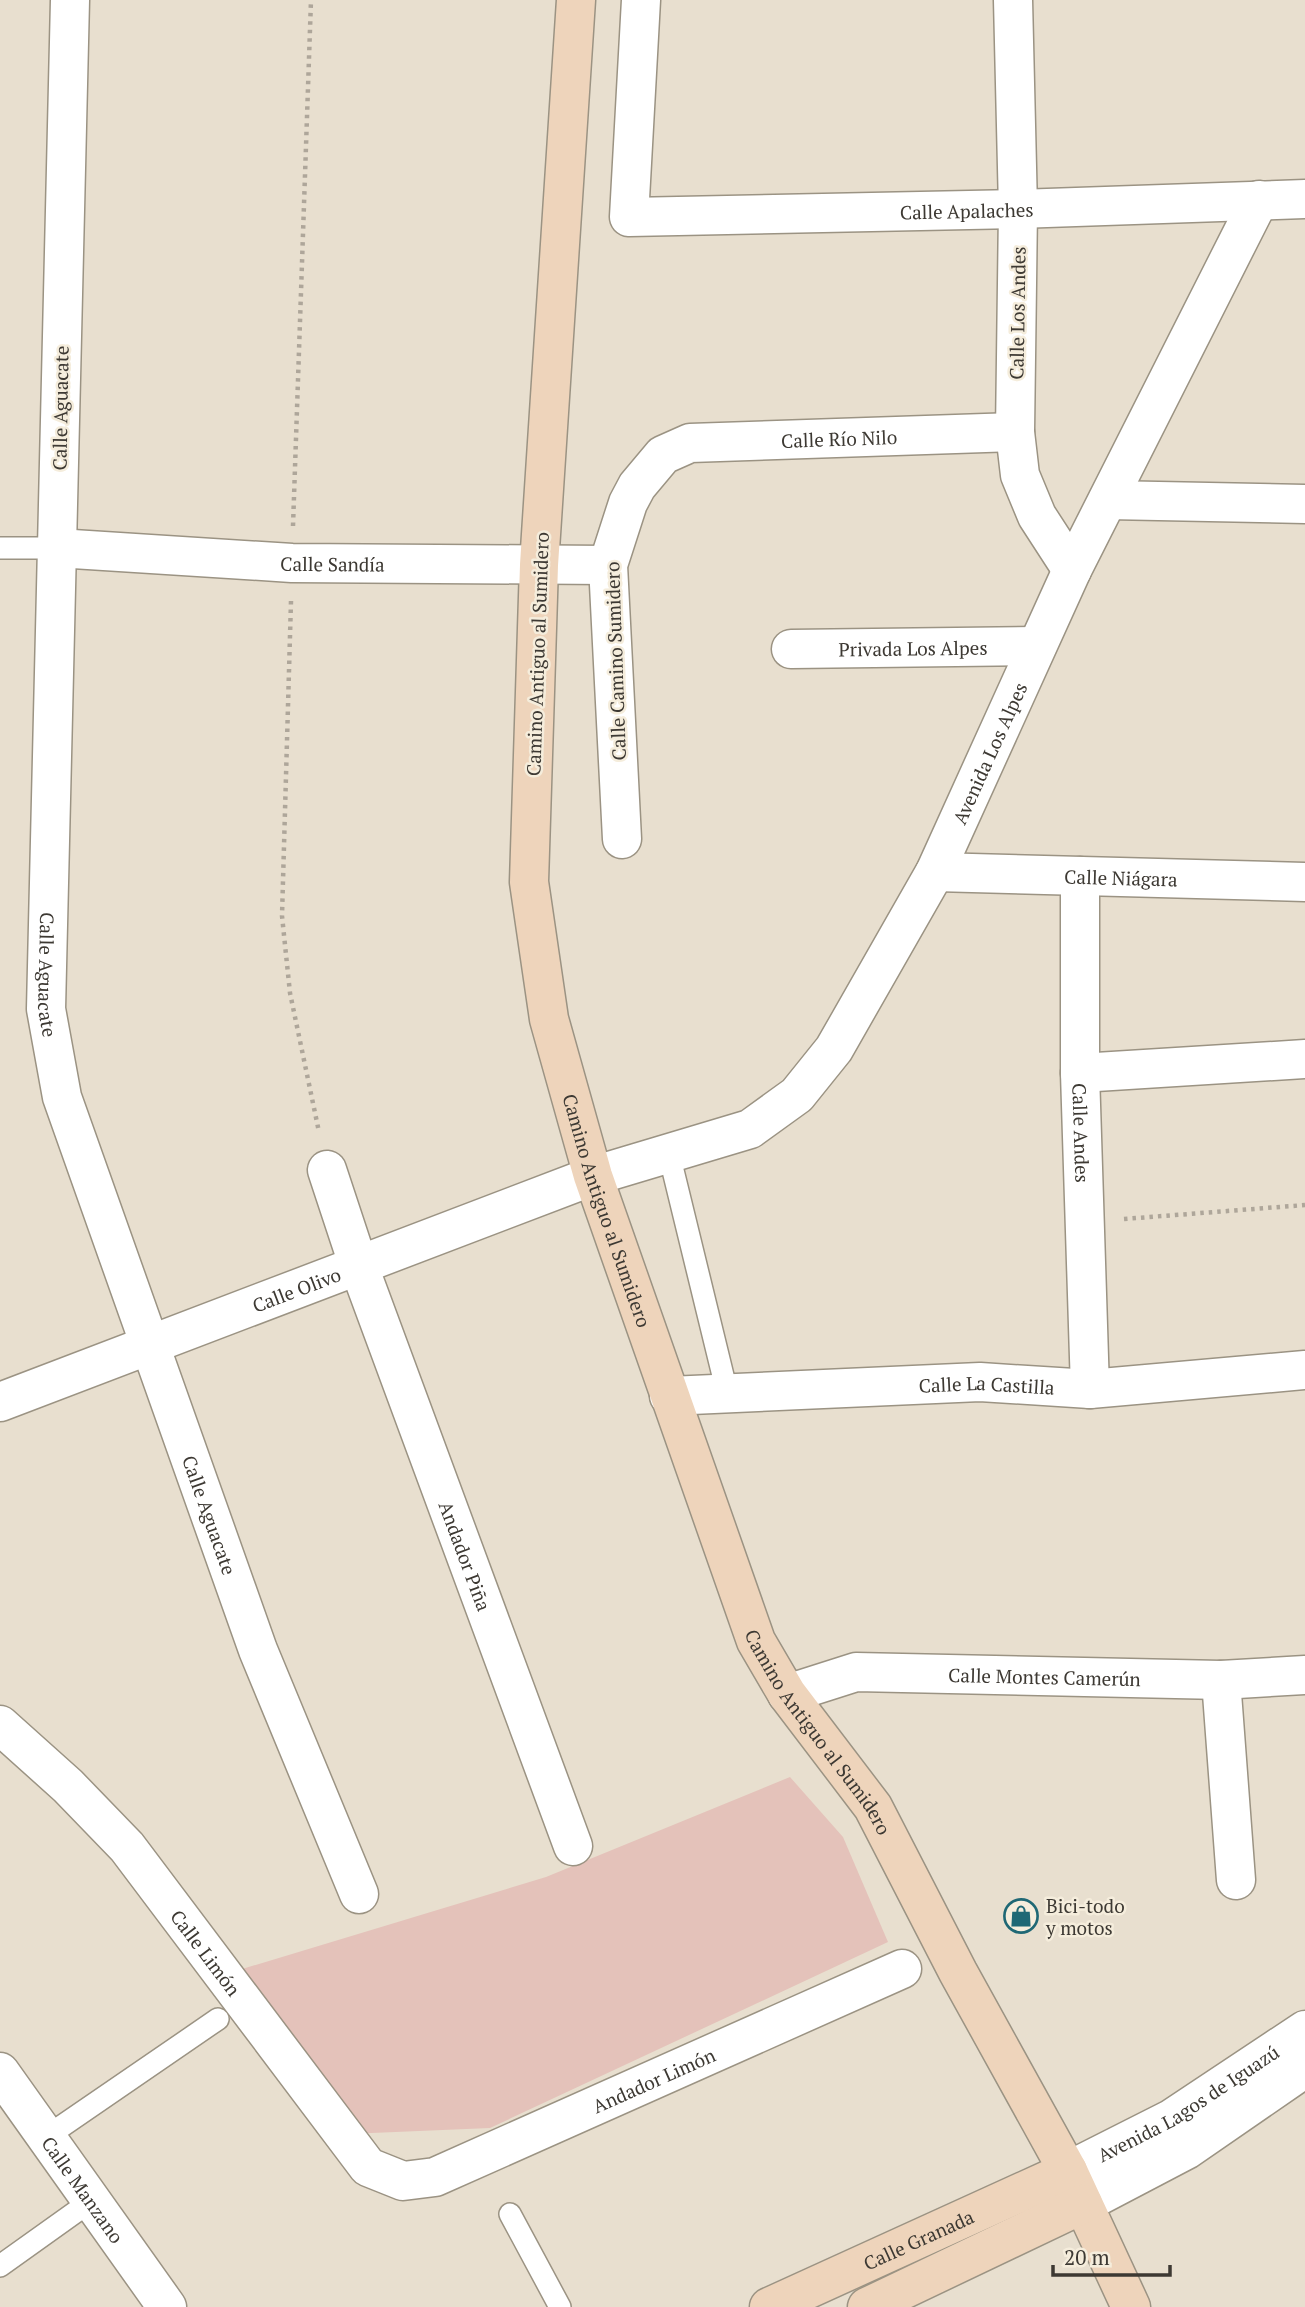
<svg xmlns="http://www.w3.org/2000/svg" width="1305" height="2307" font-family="'PT Serif',serif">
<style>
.green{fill:#e4c2ba}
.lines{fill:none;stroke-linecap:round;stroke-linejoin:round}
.lane-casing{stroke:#9b9383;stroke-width:24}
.street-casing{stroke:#9b9383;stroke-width:41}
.secondary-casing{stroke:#9b9383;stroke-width:41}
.path{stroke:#aea69a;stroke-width:4.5;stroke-dasharray:3.5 5;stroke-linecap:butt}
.lane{stroke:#fff;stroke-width:21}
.street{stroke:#fff;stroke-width:38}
.secondary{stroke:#eed4bb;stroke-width:38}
.labels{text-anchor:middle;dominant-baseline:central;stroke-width:5;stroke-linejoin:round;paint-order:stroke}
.street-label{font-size:19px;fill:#3d3933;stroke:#f5eddc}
.poi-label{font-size:19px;fill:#3d3933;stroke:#f5eddc;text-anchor:start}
</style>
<rect width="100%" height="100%" fill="#e8dfcf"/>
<polygon class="green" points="790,1777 843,1837 888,1942 490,2128 348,2134 229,1973 546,1877"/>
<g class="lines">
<g class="lane-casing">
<g id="lane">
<polyline points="0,548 57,548"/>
<polyline points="669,1154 727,1392"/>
<polyline points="46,2137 218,2019"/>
<polyline points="510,2214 560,2307"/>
<polyline points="0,2266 91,2201"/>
</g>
</g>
<g class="street-casing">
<g id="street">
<path id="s1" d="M70 0 46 1009 62 1097 258 1650 359 1894"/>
<path id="s2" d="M641 0 629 217 1018 209 1305 199"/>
<polyline points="1013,0 1018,209 1015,432 1020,475 1037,516 1072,570"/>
<polyline points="1108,500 1305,504"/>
<path id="s3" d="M57 548 292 563 608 565"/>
<path id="s4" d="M791 649 1037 646"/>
<path id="s5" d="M622 839 608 565 628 503 637 486 663 455 690 443 1015 432"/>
<path id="s6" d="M935 872 1305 882"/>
<path id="s7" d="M1080 876V1073L1090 1389"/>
<polyline points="1080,1073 1305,1059"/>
<path id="s8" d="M327 1170 358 1264 573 1846"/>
<path id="s9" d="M669 1396 980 1382 1090 1389 1305 1370"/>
<path id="s10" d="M0 1402 593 1176 750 1129 797 1095 834 1049 935 872 1072 570 1259 200"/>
<polyline points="1221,1680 1236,1880"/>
<path id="s11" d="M787 1694 856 1672 1221 1680 1305 1675"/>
<path id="s12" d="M0 1725 68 1786 127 1847 368 2167 403 2181 435 2177 902 1969"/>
<path id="s13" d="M0 2072 167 2307"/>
<path id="s14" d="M1068 2171 1171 2119 1305 2030"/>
<polyline points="1083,2204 1186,2150 1305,2068"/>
</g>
</g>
<g class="secondary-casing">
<g id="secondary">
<path id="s15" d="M576 0 539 565 529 882 549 1019 593 1176 756 1641 787 1694 873 1807 958 1972 1068 2171 1131 2307"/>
<path id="s16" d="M769 2307 1068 2171"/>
<polyline points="867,2307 1083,2204"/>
</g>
</g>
<g class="path">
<polyline points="293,526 311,0"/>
<polyline points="291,601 282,916 290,993 319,1132"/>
<polyline points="1124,1219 1305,1205"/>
</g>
<use href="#lane" class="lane"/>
<use href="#street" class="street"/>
<use href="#secondary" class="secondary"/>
</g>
<defs>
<g id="shop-ring" transform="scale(1.75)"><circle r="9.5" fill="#f5eddc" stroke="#1f6875" stroke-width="1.5"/><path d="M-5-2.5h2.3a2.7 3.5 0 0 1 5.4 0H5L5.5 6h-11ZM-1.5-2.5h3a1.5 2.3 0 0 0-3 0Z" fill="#1f6875"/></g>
</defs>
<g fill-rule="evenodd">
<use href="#shop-ring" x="1021" y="1916"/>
</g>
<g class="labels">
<g class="street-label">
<text stroke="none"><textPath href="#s2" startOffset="555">Calle Apalaches</textPath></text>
<text transform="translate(1017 313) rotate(-89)">Calle Los Andes</text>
<text transform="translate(60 408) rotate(-89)">Calle Aguacate</text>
<text stroke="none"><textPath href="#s5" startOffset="578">Calle Río Nilo</textPath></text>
<text stroke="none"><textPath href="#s3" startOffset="276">Calle Sandía</textPath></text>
<text stroke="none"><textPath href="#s4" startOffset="122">Privada Los Alpes</textPath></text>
<text transform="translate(537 654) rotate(-88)">Camino Antiguo al Sumidero</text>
<text transform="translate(615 661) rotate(-92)">Calle Camino Sumidero</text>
<text stroke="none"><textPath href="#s10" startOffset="1250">Avenida Los Alpes</textPath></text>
<text stroke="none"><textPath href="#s6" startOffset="186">Calle Niágara</textPath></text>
<text stroke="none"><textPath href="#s1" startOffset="975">Calle Aguacate</textPath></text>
<text stroke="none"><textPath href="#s7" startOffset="257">Calle Andes</textPath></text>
<text stroke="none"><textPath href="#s15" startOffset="1222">Camino Antiguo al Sumidero</textPath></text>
<text stroke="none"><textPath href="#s10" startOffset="317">Calle Olivo</textPath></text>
<text stroke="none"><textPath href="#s9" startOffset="318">Calle La Castilla</textPath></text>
<text stroke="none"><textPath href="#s1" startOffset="1542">Calle Aguacate</textPath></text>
<text stroke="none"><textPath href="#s8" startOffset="410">Andador Piña</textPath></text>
<text stroke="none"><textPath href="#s11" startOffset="261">Calle Montes Camerún</textPath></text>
<text stroke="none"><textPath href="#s15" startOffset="1788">Camino Antiguo al Sumidero</textPath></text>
<text stroke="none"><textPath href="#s12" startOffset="308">Calle Limón</textPath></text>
<text stroke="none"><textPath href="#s12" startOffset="886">Andador Limón</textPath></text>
<text stroke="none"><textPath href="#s14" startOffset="138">Avenida Lagos de Iguazú</textPath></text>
<text stroke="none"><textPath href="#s13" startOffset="144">Calle Manzano</textPath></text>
<text stroke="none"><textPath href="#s16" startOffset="164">Calle Granada</textPath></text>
</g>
<g class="poi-label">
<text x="1046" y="1905">Bici-todo<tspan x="1046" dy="22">y motos</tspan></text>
</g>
</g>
<path d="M1053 2265v10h117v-10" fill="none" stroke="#3d3933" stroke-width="3.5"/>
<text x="1064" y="2265" font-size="21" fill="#3d3933" stroke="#f5eddc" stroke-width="5" paint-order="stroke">20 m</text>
</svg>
